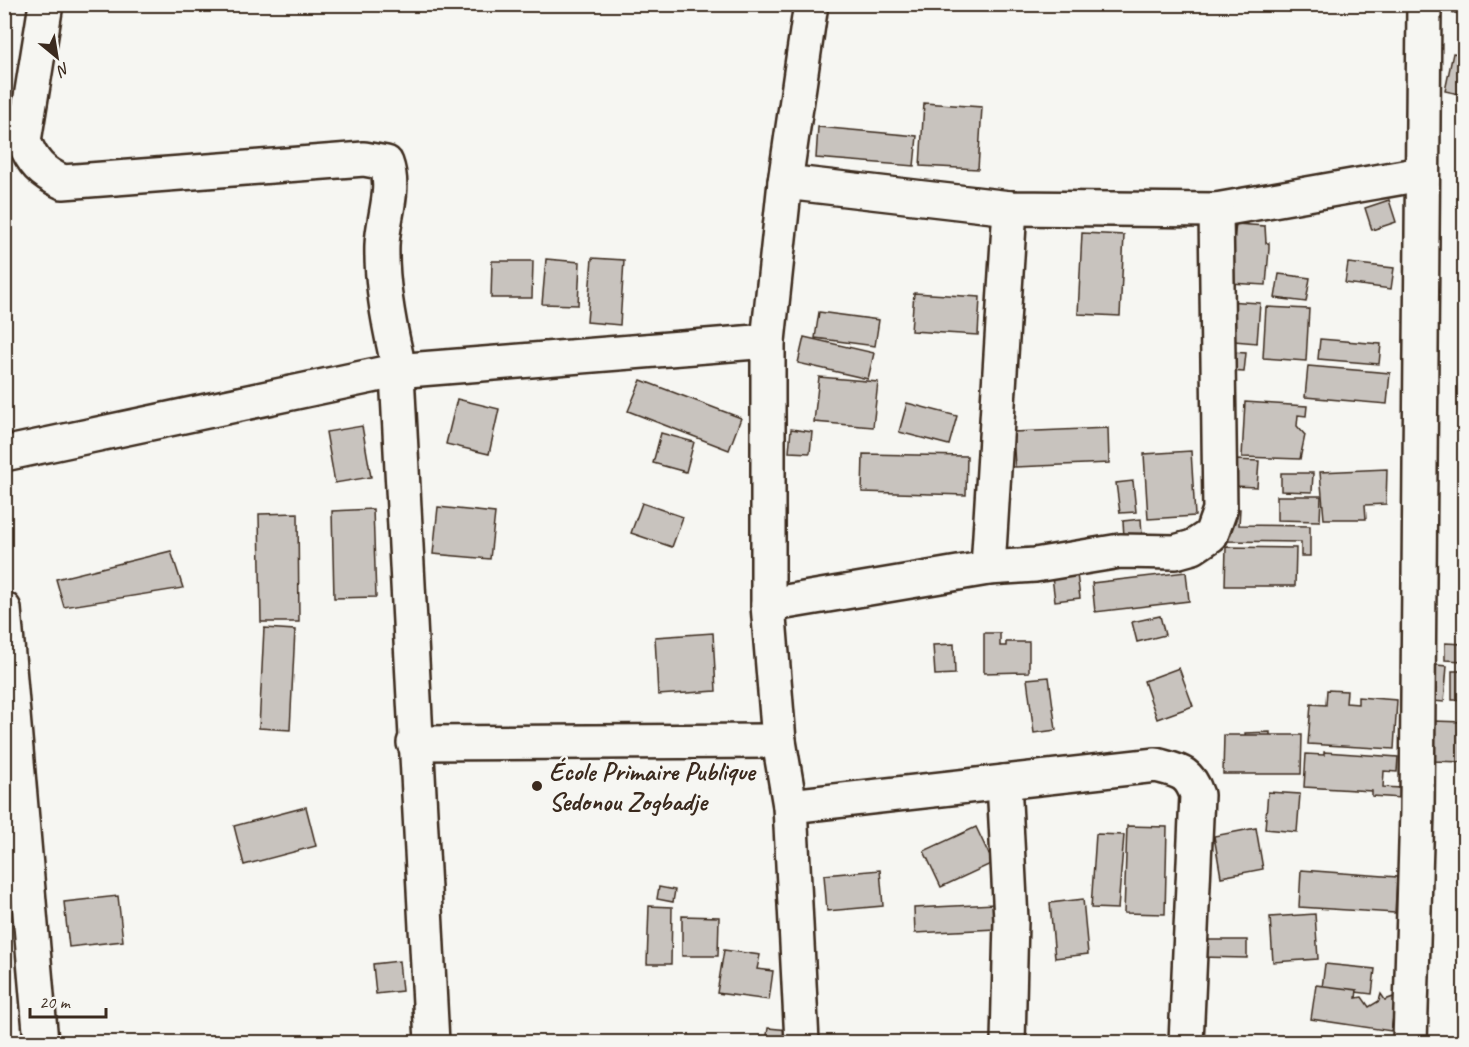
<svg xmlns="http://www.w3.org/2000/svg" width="1469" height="1047" font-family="Caveat,sans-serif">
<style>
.building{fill:#c8c3be;stroke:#3b2a1e;stroke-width:1.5}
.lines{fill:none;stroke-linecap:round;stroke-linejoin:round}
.minor-casing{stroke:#3b2a1e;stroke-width:38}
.minor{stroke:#f6f6f2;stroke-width:33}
.poi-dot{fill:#3b2a1e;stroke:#f6f6f2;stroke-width:2}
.labels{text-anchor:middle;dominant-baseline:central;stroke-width:5;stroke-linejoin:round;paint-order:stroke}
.poi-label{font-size:26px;font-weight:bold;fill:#3b2a1e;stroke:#f6f6f2;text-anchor:start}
</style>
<rect width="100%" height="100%" fill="#f6f6f2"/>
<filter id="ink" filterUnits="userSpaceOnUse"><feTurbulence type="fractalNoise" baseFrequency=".0167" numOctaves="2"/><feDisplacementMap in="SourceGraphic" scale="12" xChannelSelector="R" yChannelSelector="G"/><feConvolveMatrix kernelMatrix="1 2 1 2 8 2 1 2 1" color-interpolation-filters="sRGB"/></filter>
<g filter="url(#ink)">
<g class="building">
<polygon points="1450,4 1464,4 1464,15 1450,12"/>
<polygon points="1453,53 1464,55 1464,95 1445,91"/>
<polygon points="924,103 982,107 978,169 920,166"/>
<polygon points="818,127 917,136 914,166 816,158"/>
<polygon points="1389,200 1396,222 1372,230 1365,208"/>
<polygon points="1236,224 1265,226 1266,243 1269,243 1269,249 1266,285 1229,283"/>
<polygon points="1082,233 1124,235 1120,316 1078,314"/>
<polygon points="592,258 624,260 620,325 587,322"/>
<polygon points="546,259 580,262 578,305 542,304"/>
<polygon points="492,261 533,261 532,298 491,298"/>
<polygon points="1348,263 1394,268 1391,289 1345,283"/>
<polygon points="1279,274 1310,278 1306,302 1275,298"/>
<polygon points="914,293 980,297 978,335 911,331"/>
<polygon points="1225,301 1260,303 1257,343 1222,340"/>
<polygon points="1266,307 1309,309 1306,361 1263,358"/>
<polygon points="819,312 879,320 875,346 815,338"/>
<polygon points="804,337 874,353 868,379 798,363"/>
<polygon points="1320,339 1381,344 1379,364 1318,359"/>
<polygon points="1231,352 1246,353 1244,372 1229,371"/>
<polygon points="1308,366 1390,373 1387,404 1305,397"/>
<polygon points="819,377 878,382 873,427 814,422"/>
<polygon points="641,380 741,418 729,450 628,411"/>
<polygon points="457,399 499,409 489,454 446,444"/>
<polygon points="1245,402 1307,406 1306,416 1298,415 1297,426 1305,435 1300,459 1242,457"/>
<polygon points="907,403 957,416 949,445 899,432"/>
<polygon points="362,426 371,477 335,483 326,432"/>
<polygon points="1108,428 1109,463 1015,467 1013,432"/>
<polygon points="791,429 812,432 810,453 789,452"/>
<polygon points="661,433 694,442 686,472 653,463"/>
<polygon points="1191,451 1195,516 1148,519 1144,454"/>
<polygon points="863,454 967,456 966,495 862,492"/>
<polygon points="1234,460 1259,461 1257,487 1232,486"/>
<polygon points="1387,469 1386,504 1365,505 1366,519 1324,519 1320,472"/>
<polygon points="1281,473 1313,473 1312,492 1281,491"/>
<polygon points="1133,481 1136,512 1120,513 1116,483"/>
<polygon points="1277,496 1321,496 1320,521 1277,520"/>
<polygon points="642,503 683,517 672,547 631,533"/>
<polygon points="438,507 495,513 490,559 433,554"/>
<polygon points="373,509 376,597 334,598 332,511"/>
<polygon points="1223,509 1240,509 1239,525 1310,526 1310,556 1301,556 1301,542 1223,541"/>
<polygon points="298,513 299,622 261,622 259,514"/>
<polygon points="1141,519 1142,535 1124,537 1123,521"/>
<polygon points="1226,547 1296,548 1295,586 1225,586"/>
<polygon points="171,551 183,588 64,607 56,579"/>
<polygon points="1186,572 1189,601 1095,612 1092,583"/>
<polygon points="1077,574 1080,598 1055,601 1052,577"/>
<polygon points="1160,616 1165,635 1137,642 1132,622"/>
<polygon points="264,628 295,630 290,730 259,728"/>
<polygon points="713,633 716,691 658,695 655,637"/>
<polygon points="984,633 1000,633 1000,646 1006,646 1006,642 1029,642 1029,672 984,673"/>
<polygon points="1445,643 1464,644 1464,661 1445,660"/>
<polygon points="954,644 955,674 935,675 933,645"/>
<polygon points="1425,664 1447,666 1444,702 1422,700"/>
<polygon points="1179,668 1193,706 1157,719 1144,681"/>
<rect x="1452" y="671" width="12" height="29"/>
<polygon points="1049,677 1056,730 1034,733 1027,679"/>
<polygon points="1327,690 1347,691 1346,703 1358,704 1358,697 1397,700 1394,749 1308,744 1311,704 1326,705"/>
<polygon points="1433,721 1464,722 1464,762 1432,761"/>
<polygon points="1270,732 1270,749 1246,750 1245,733"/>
<polygon points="1224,735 1302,735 1301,774 1223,774"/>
<polygon points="1324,752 1398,757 1397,772 1384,771 1383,787 1401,788 1401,798 1372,796 1372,791 1304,787 1306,754 1324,755"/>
<polygon points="1268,792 1300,794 1297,832 1265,829"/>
<polygon points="306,807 316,846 244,865 234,826"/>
<polygon points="1127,826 1167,827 1165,914 1124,913"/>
<polygon points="976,827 993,863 941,887 924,851"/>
<polygon points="1256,828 1263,869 1221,877 1214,836"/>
<polygon points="1096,834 1124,835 1118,909 1091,908"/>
<polygon points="880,870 883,906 827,911 824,875"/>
<polygon points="1301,870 1397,877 1395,913 1299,907"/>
<polygon points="659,887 675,890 673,902 657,899"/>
<polygon points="118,896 123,941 69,947 64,902"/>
<polygon points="1083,899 1088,954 1055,958 1050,903"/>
<polygon points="995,904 996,929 915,933 914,908"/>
<polygon points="649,906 672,907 671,964 647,964"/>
<polygon points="1315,914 1318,959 1273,962 1270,917"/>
<polygon points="682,916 719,917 718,956 682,956"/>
<polygon points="1199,940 1247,940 1247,958 1199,957"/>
<polygon points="724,950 760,955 757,969 773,971 769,1000 717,993"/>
<polygon points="399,961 402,991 376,994 373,964"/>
<polygon points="1325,964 1375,969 1372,994 1322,988"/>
<polygon points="1316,985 1357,990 1356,998 1362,997 1369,1007 1379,1001 1381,994 1385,1000 1396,996 1391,1031 1311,1019"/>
<polygon points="768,1028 789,1030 787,1042 766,1042"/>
<polygon points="1323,1037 1366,1042 1322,1042"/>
</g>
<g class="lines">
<g class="minor-casing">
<g id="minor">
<path d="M46 4 24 141C32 162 42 173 63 182L364 159 386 163C396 190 383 217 382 245 381 281 388 320 396 355L432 1042"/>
<polyline points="785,182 1010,208 1216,210 1421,174"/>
<polyline points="4,454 395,371 768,341"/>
<polyline points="988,568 1010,208"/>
<polyline points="768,605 988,568 1035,565 1120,551 1175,552 1193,547 1211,535 1220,510 1216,210"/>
<polyline points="4,609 41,1042"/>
<polyline points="414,743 779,741"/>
<polyline points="1004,782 1011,920 1008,1042"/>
<path d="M790 806 1156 765C1178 771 1189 771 1197 795L1186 1042"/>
<polyline points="802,1042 790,806 779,741 768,605 768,341 785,182 811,4"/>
<polyline points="1410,1042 1417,811 1424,4"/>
</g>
</g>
<use href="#minor" class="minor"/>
</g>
</g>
<circle class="poi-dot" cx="537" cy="786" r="6"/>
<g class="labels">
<g class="poi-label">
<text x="549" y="771">École Primaire Publique<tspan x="549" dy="30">Sedonou Zogbadje</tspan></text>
</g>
</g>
<rect width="1469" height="1047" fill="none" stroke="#f6f6f2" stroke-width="24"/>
<rect x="12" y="12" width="1445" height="1023" fill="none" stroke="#3b2a1e" stroke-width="2" filter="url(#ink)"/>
<g transform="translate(57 57) rotate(150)" stroke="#f6f6f2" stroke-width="4.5" paint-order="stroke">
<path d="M0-4.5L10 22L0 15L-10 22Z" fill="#3b2a1e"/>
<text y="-9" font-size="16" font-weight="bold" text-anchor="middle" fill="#3b2a1e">N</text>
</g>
<path d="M30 1008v9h76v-9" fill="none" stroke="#3b2a1e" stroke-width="3"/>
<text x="39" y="1008" font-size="18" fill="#3b2a1e" stroke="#f6f6f2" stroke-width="4.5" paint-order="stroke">20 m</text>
</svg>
